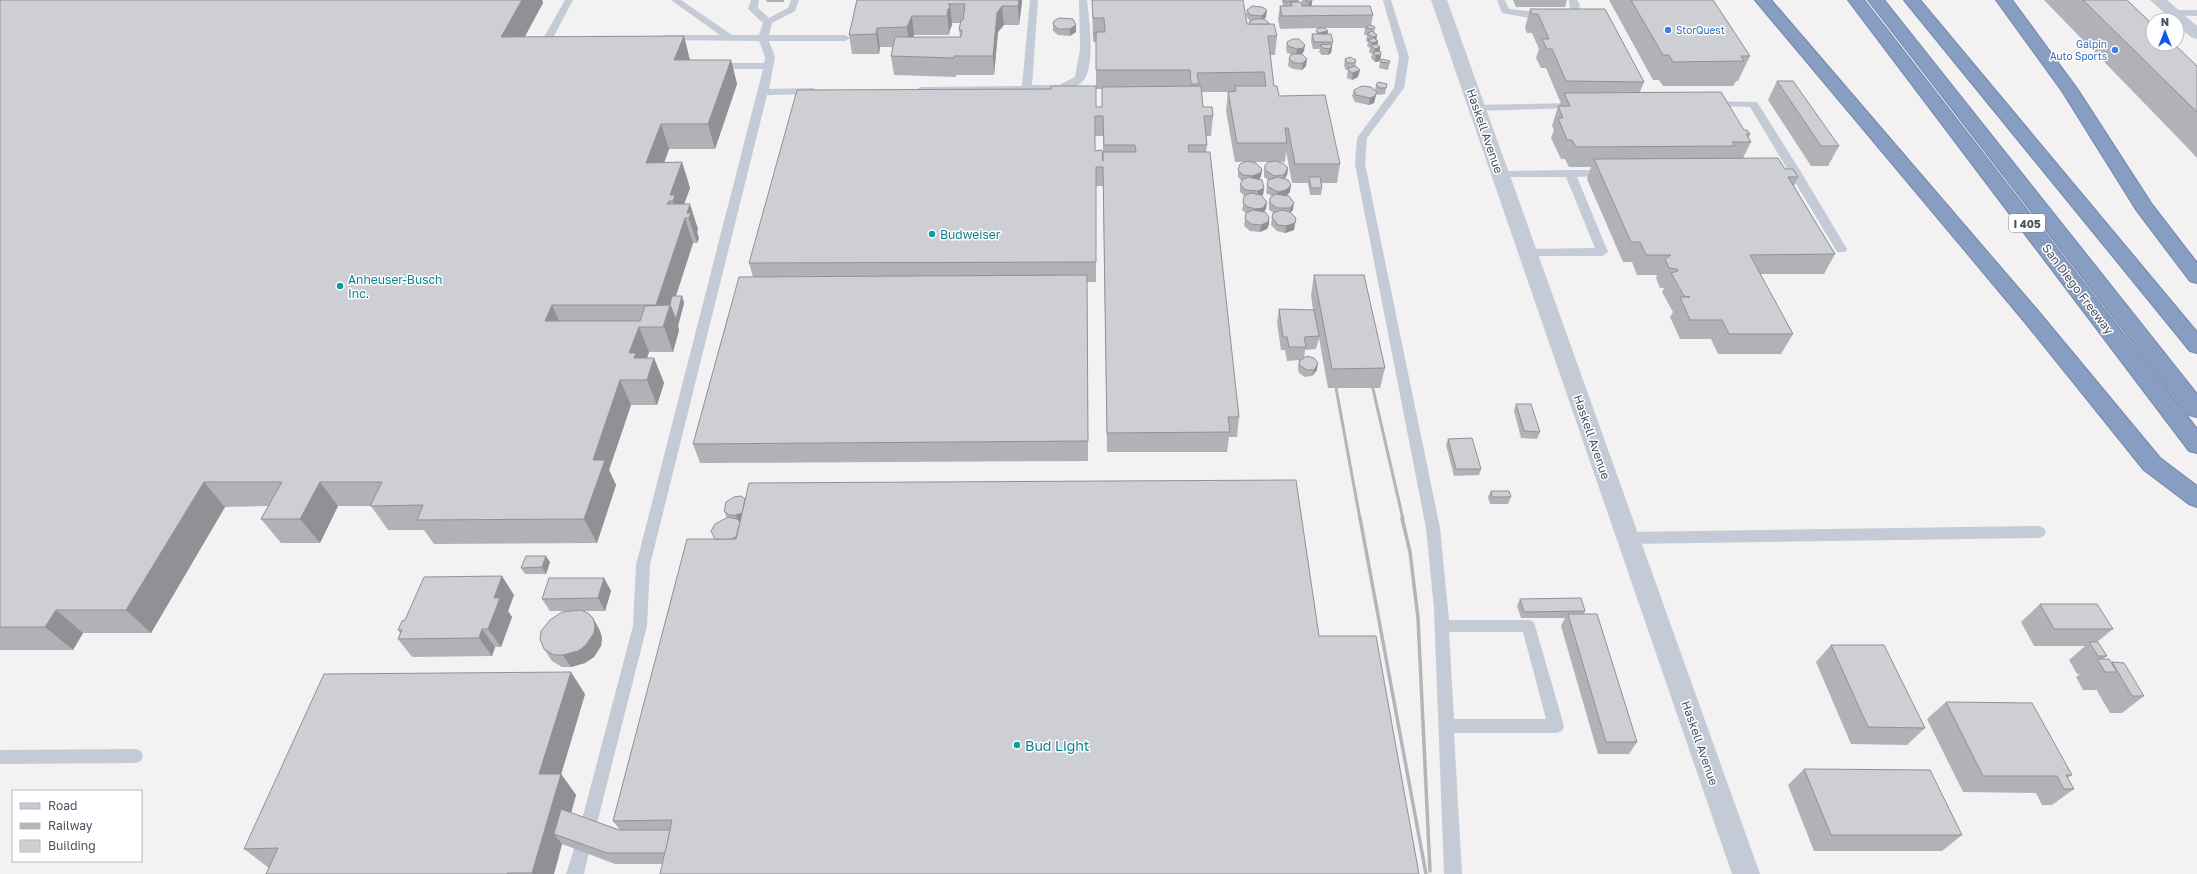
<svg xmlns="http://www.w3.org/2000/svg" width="2197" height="874" font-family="'Golos Text',sans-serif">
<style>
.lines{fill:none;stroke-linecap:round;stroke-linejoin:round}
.motorway-casing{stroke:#7287ad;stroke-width:2}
.service{fill:#c4cbd6;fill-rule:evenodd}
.minor{fill:#c4cbd6;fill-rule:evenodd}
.motorway{fill:#879dc1;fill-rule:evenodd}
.rail-far1{stroke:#b3b5bb;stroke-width:3}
.rail{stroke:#b3b5bb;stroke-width:3.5}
.wall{fill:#b0b2b7;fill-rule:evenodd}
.shaded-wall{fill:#909195}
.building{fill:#cdcfd5;stroke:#909195;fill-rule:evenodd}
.shop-dot{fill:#3f7fe0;stroke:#fff;stroke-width:1.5}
.culture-dot{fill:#0f9aa8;stroke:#fff;stroke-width:1.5}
.labels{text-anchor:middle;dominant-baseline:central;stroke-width:3;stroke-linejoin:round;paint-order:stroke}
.far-shop-label{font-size:10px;fill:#366cbe;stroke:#fff;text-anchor:start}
.shield{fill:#fff;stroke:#7f858f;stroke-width:1}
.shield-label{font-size:11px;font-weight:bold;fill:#48515f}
.street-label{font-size:12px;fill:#48515f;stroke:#fff}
.culture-label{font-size:12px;fill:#0d838f;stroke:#fff;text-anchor:start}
.near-culture-label{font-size:14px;fill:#0d838f;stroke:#fff;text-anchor:start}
</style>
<rect width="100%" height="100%" fill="#f3f1f1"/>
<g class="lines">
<g class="motorway-casing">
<g id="motorway">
<polygon points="1755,0 1771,0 2038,311 2160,458 2197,486 2197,507 2189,504 2144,470 2024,321"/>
<polygon points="1848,0 1864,0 2197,429 2197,453 2189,451"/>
<polygon points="1868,0 1884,0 2197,394 2197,417 2189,415"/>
<polygon points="1904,0 1920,0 2197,332 2197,353 2190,351"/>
<polygon points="1996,0 2012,0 2078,90 2151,203 2197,263 2197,283 2190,281 2137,211 2062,91"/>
</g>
</g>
<g class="service">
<polygon points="565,0 573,0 554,36 563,36 568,39 563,42 545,41 543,39"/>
<polygon points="671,0 681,0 732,35 759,35 763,23 748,9 751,0 759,0 758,8 769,18 788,8 791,0 799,0 795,11 772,23 769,35 845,35 850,38 845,41 769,41 775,57 769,89 813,88 818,91 813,94 767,95 650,565 647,626 596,827 594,833 588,835 582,833 580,827 633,626 636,565 763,69 714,69 709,66 714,63 764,63 765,57 759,41 663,40 663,36 666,35 720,35"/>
<path d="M1030 0H1038L1032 85H1059L1075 77 1080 49 1079 0H1087C1089 19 1096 66 1083 81 1078 87 1067 89 1060 91L918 92V88L921 87 1022 86Z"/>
<path d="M1383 0H1391L1409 57 1404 88 1367 138 1365 164 1440 528 1449 620H1529L1534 622 1564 726 1562 731 1556 733H1454L1462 874H1444L1434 609 1426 528 1355 164 1357 138 1394 88 1399 57ZM1449 632H1523L1546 719H1454Z"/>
<polygon points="1497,0 1505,0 1509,9 1539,12 1570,9 1569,0 1577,0 1580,5 1577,13 1529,18 1502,13"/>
<polygon points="2172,10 2197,10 2197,16 2169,15 2169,11"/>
<polygon points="1710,101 1757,102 1801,172 1847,249 1845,252 1837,252 1750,107 1706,106 1705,104"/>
<polygon points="1575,103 1579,104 1579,108 1476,111 1471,108 1476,105"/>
<polygon points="1570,170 1606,170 1611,173 1606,176 1577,177 1608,252 1602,256 1524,256 1522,253 1524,250 1528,249 1595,248 1566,177 1500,177 1495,174 1500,171"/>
<polygon points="2039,526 2044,528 2046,532 2044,536 2039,538 1628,544 1623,542 1621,538 1623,534 1628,532"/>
<polygon points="135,749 141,751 143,756 141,761 135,763 0,764 0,750"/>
<polygon points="581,844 587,846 589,852 584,874 566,874 575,846"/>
</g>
<g class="minor">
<polygon points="1431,0 1447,0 1760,874 1732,874"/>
<polygon points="2150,0 2167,0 2197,26 2197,39 2191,37 2177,25 2177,20 2172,20"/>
</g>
<use href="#motorway" class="motorway"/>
<g class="rail-far1">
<polyline points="1370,376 1403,519"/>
<polyline points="1334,377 1360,519"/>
</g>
<g class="rail">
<polyline points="1360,518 1426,874"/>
<polyline points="1402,518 1410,552 1418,618 1430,871"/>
</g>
</g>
<g class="wall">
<polygon points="0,0 542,0 543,3 525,37 684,36 690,60 731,60 737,84 715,149 669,149 664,163 682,162 690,188 684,204 698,229 697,232 699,238 697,243 693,243 676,296 682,296 684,303 678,326 679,330 673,352 649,352 647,358 654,358 664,383 657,405 631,405 609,470 616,485 597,543 434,544 424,530 388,530 371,506 338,506 320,543 281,543 261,519 268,506 225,507 151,633 83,633 73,650 0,650"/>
<polygon points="766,0 784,0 784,2 767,2"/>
<path d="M857 0 1022 2 1019 25H1004L998 32 994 75H956V77L894 75 891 56 893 47H880L879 54H852L849 35ZM952 23H960L959 30 960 37H913L914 35H949L950 29 951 28Z"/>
<path d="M1092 0 1247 24H1249V22L1250 21 1246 16 1247 10 1266 17 1264 19 1269 24 1277 36 1275 55H1270L1274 86 1279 96 1340 164 1337 183H1322V188L1321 195H1310L1308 183H1292L1286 151 1285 162H1279L1288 168 1287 175 1284 179 1290 192 1287 195 1293 210 1291 212 1295 224 1294 230 1285 233 1277 231 1271 225 1272 218 1274 213 1269 210V204L1270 198 1272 196 1266 193 1268 180 1264 177V172L1265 165 1271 162H1253L1262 169 1261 176 1259 180 1264 188 1263 195H1262L1266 209 1264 212 1269 224 1267 229 1260 232 1250 231 1244 226 1246 213 1242 210 1245 196 1240 192V185L1242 181 1238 177V170L1246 162H1235L1226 111 1228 92H1202L1203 107 1213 116 1211 136H1206L1207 145 1206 152 1239 417 1237 437H1229L1227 452H1107L1103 186H1096V282H1087L1088 461 700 463 693 444 753 277 749 263 1096 107H1102V89H1096V43L1093 41ZM1095 136H1103V160L1095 151Z"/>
<polygon points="1282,0 1298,0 1298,2 1302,4 1302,0 1312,0 1312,6 1373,15 1371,26 1375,27 1374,33 1377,35 1376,39 1378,45 1380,47 1380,51 1381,55 1380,61 1375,62 1371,58 1372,54 1369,52 1370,48 1367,46 1368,42 1366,41 1367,35 1364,35 1365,28 1326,28 1327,34 1333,42 1331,53 1328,55 1322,55 1319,52 1320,49 1313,49 1311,41 1312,34 1316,34 1318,28 1280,29 1278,19 1280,6 1283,6"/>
<polygon points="1513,0 1567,0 1565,7 1516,7"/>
<polygon points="1609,0 1713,0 1750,56 1738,81 1736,81 1733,86 1663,86 1659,80 1653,80"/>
<polygon points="2044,0 2127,0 2197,66 2197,158 2183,143"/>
<polygon points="1530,9 1605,9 1644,82 1640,92 1744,130 1750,134 1749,138 1751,142 1743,158 1785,169 1798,177 1794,186 1835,254 1824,274 1760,274 1793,334 1781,354 1718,354 1711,339 1680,339 1670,317 1673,312 1662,292 1664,288 1660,288 1656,278 1657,275 1637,275 1632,262 1623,262 1587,179 1591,167 1569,167 1565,159 1561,159 1551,138 1554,130 1552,126 1558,106 1559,106 1561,101 1560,101 1546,68 1541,68 1536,58 1539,49 1532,33 1527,33 1525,28"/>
<polygon points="1053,24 1076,25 1076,32 1070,36 1058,35 1053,31"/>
<polygon points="1287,42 1304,51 1302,54 1306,66 1302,70 1293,69 1288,66 1289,59 1291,54 1287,53 1286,48"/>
<polygon points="1345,59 1356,60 1355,67 1358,77 1352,80 1347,78 1347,75 1348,70 1346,70 1344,66"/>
<polygon points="1390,61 1388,70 1379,68 1380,62"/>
<polygon points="1777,81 1839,146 1828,166 1811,166 1768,100"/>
<polygon points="1387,84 1385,94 1378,95 1376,93 1374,103 1369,105 1355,102 1352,96 1354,90 1375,90 1376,85"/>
<polygon points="1314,275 1385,368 1380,388 1328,388 1319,338 1316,349 1305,350 1304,358 1317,370 1312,376 1305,377 1299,373 1298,368 1299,360 1287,361 1285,350 1281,350 1277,323 1279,309 1313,310 1311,295"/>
<polygon points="1516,404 1540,432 1537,439 1521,438 1514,411"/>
<polygon points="1448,439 1481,469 1479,475 1454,476 1446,445"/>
<polygon points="1491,491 1511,497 1508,504 1490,504 1488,497"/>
<polygon points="745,499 662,864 615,864 562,844 554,874 266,874 269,868 244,849 585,694 561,774 576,795 571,813 620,830 613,821 715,539 727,518 724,511"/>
<polygon points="550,562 546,574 525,574 521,568"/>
<polygon points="604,578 611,591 605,611 583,611 593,618 600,631 602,638 601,646 594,657 585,663 571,667 562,667 552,661 544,649 572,611 550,611 542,599"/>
<polygon points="514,595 508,611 512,617 501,647 495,647 492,656 412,657 398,639 400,633 398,630"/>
<polygon points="1520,599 1585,611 1584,614 1637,742 1629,754 1598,754 1561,626 1565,618 1521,618 1517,606"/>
<polygon points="2040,604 2113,629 2097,642 2107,656 2103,659 2111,663 2112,662 2144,696 2122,713 2110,713 2096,689 2096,690 2083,690 2076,677 2080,674 2077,674 2069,660 2085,646 2034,646 2021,622"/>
<polygon points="1831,645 1925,728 1907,745 1851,744 1816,662"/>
<polygon points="1946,702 2072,775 2068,778 2074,789 2052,805 2042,805 2036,793 1963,792 1927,719"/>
<polygon points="1804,769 1962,835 1942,851 1814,851 1788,785"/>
</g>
<g class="shaded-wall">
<polygon points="522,0 542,0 543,3 511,61 501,37"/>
<polygon points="1019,0 1022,0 1022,2 1019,25 1018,6"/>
<polygon points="1312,1 1311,7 1308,8 1309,2"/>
<polygon points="950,5 952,24 951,28 950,29 949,35 947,10"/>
<polygon points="1002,6 1004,25 998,32 994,75 993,56 997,13"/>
<polygon points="1267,10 1266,17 1261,22 1262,16"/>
<polygon points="912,16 914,35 909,46 907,27"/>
<polygon points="1076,25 1076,32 1070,36 1070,29"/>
<polygon points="877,28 880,47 879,54 876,34"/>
<polygon points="1328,31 1327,38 1318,40 1319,33"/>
<polygon points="1377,35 1376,41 1378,41 1377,47 1372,47 1374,37"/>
<polygon points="684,36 690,61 674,60"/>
<polygon points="1305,45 1304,51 1302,54 1296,56 1297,49"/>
<polygon points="1332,46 1331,53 1328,55 1329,49"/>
<polygon points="1380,47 1379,54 1374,54 1375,49"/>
<polygon points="1376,55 1381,55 1380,61 1375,62"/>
<polygon points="1307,59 1306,66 1302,70 1303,63"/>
<polygon points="731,60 737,84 715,149 708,124"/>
<polygon points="1360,70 1358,77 1352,80 1353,73"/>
<polygon points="1377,92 1375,99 1374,103 1369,105 1370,98"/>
<polygon points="661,124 669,149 655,188 646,163"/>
<polygon points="682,162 690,188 681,213 682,226 673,201 670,195"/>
<polygon points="1288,168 1287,175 1283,181 1284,175"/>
<polygon points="1262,169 1261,176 1259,180 1251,183 1252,176"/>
<polygon points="1291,185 1290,192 1285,197 1277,198 1278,192"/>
<polygon points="1264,188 1263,195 1258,198 1258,191"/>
<polygon points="1267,202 1266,209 1262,214 1254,216 1255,209"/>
<polygon points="1294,203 1293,210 1289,214 1290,208"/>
<polygon points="690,204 698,229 697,232 699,238 697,243 687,213"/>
<polygon points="1269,217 1269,224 1267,229 1260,232 1261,225"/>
<polygon points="685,218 693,243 672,308 682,296 684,303 678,326 679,330 673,352 656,305"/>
<polygon points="1296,218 1294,230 1285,233 1286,226"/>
<polygon points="552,305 563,330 545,321"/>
<polygon points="639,327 649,352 643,369 629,353"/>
<polygon points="654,358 664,383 657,405 647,380"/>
<polygon points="1318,363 1317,370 1312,376 1314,370"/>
<polygon points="620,380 631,405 609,470 616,485 597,543 584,519 593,460"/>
<polygon points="204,482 225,507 151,633 126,610"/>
<polygon points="320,482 338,506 320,543 300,519"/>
<polygon points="743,512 745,519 738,522 736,515"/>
<polygon points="546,556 550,562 546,574 542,567"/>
<polygon points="502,576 514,595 508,611 512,617 501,647 488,629 494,598"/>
<polygon points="604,578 611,591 605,611 598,598"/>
<polygon points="56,610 83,633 73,650 45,627"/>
<polygon points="593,618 600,631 602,638 601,646 594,657 585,663 571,667 563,655"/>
<polygon points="482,629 495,647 492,656 479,638"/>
<polygon points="571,672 585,694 555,795 539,774"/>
<polygon points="561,774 576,795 564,838 554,834 562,844 554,874 533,874 532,873"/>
</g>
<g class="building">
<polygon points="0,0 522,0 501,37 684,36 674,60 731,60 708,124 661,124 646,163 682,162 670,195 675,195 673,201 669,201 667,204 690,204 687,213 691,213 689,218 685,218 656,305 552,305 545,321 640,321 645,306 670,305 663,327 639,327 629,353 636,353 634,358 654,358 647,380 620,380 593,460 605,460 584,519 417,520 423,505 370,506 382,482 320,482 300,519 261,519 282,482 204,482 126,610 56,610 45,627 0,627"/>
<polygon points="857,0 1019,0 1018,6 1002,6 997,13 993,56 954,56 954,58 891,56 895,37 961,37 962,30 959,30 961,20 963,20 965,4 948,4 950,5 949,9 947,10 948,10 947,16 912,16 907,27 877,28 876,34 849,35"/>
<polygon points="1092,0 1243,0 1247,24 1274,24 1277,36 1268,36 1274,86 1277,86 1279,96 1325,95 1340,164 1295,164 1288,128 1285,128 1287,143 1237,143 1228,92 1236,91 1235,86 1266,86 1264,72 1197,73 1199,84 1191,84 1190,70 1096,70 1096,32 1105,32 1104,18 1093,18"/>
<polygon points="1284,0 1298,0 1298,1 1284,2"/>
<polygon points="1305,0 1312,0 1312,1 1309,2"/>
<polygon points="1631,0 1713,0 1750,56 1741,56 1744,61 1673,62 1669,55 1663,55"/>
<polygon points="2083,0 2127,0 2153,25 2153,44 2174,44 2197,66 2197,112"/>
<polygon points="1291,2 1301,2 1302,6 1370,6 1373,15 1282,16 1280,6 1292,6"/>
<polygon points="1252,6 1262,7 1267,10 1262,16 1250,15 1247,10"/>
<polygon points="1530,9 1605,9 1644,82 1566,81 1552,49 1547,49 1542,39 1549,39 1538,14 1532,14"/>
<polygon points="1059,18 1073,19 1076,25 1070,29 1058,29 1053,24 1054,21"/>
<polygon points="1254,19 1264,19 1269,23 1268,24 1250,24 1249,22"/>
<polygon points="1370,25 1375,27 1374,29 1365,28"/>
<polygon points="1318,28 1325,28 1328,31 1319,33 1316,31"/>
<polygon points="1372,31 1377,35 1374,37 1367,34"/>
<polygon points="1096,32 1096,36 1093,34"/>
<polygon points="1312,34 1331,34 1333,42 1314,42"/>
<polygon points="1374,38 1378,41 1373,43 1368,40"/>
<polygon points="1293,39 1299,39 1305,45 1303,48 1297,49 1288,46 1287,42"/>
<polygon points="1329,44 1332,46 1329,49 1323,48 1320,45"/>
<polygon points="1377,44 1380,47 1375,49 1371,45"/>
<polygon points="1380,51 1381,55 1376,55 1373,52"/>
<polygon points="1291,54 1302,54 1307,59 1303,63 1294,63 1289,59"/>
<polygon points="1350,57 1356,60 1355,63 1347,63 1345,59"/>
<polygon points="1382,59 1390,61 1389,63 1380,62"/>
<polygon points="1356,66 1360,70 1353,73 1349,71 1348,68"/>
<polygon points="1777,81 1793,81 1839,146 1821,146"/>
<polygon points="1378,82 1387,84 1386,88 1380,88 1376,85"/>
<path d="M1051 86H1096V107H1102V87L1201 86 1203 107H1212L1213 116H1204L1207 145H1188L1189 152H1210L1239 417H1228L1230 432 1107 433 1103 167H1096V262L749 263 797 90 1051 89ZM1095 116H1103L1104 145H1135L1136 152H1103V161L1102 150 1095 151Z"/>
<polygon points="1362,86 1371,87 1377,92 1375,96 1370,98 1356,95 1354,90"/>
<polygon points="1721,92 1744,130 1747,130 1750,134 1746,134 1751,142 1732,142 1735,146 1576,147 1572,140 1567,140 1558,118 1563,118 1558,106 1570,106 1564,93"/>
<polygon points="1778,158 1785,169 1793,169 1798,177 1788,177 1835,254 1750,255 1793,334 1729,334 1722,320 1690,320 1680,297 1690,297 1684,296 1671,273 1678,271 1677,269 1669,268 1665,259 1671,255 1646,255 1640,242 1631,242 1594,159"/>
<polygon points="1248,161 1256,163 1262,169 1260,173 1252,176 1243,175 1238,170 1240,164"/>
<polygon points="1276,161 1284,164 1288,168 1284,175 1274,176 1265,170 1265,165 1268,162"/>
<polygon points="1248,177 1262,180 1264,188 1258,191 1246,190 1240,185 1242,180"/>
<polygon points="1278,177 1288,180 1291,185 1286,190 1278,192 1267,186 1268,180"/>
<polygon points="1309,177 1320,177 1322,188 1311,188"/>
<polygon points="1251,193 1261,195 1267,202 1263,208 1255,209 1248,207 1243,203 1244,196"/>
<polygon points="1275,194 1289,196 1294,203 1290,208 1277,208 1270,203 1270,198"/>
<polygon points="1253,210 1265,212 1269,217 1268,222 1261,225 1251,224 1245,219 1246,213"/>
<polygon points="1282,210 1290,212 1296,218 1295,223 1286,226 1278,225 1272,218 1273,213"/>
<polygon points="1087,275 1088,441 693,444 739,277"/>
<polygon points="1314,275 1364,275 1385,368 1332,369"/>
<polygon points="672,296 682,296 676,319 670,305"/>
<polygon points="1279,309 1314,310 1319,336 1304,337 1306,347 1289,347 1287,337 1283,337"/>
<polygon points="1307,356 1314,358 1318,363 1314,370 1307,370 1300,366 1299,361"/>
<polygon points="1516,404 1531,404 1540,432 1524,431"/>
<polygon points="1472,438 1481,469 1456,469 1448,439"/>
<polygon points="1296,480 1319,636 1376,636 1419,874 660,874 672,820 613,821 687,539 736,539 749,483"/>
<polygon points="1491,491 1509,491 1511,497 1492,497"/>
<polygon points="741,496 745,499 742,513 736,515 729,515 724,511 726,502 734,497"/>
<polygon points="728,517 737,519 740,522 736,537 731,539 715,539 711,531 715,524"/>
<polygon points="526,556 546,556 542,567 521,568"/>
<polygon points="502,576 494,598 500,598 488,629 482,629 479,638 398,639 402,630 398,630 402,621 405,620 424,577"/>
<polygon points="549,578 604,578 598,598 542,599"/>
<polygon points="1581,598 1585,611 1524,612 1520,599"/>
<polygon points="2040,604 2097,604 2113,629 2054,629"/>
<polygon points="581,610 588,613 593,618 595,625 594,633 586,645 578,651 563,655 554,655 544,649 540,639 541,631 550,620 562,612"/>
<polygon points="1568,614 1597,614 1637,742 1606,742"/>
<polygon points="2089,642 2098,642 2107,656 2098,656"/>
<polygon points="1831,645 1884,645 1925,728 1868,727"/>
<polygon points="2097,659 2109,659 2117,672 2105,672"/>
<polygon points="2112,662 2124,663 2144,696 2132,696"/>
<polygon points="571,672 539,774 561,774 532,873 508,873 507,874 266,874 278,848 244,849 324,674"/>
<polygon points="1946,702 2032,703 2072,775 2066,775 2074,789 2064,789 2057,776 1983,776"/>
<polygon points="1804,769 1930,770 1962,835 1831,835"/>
<polygon points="561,809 619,830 670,830 665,853 607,853 554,834"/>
</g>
<g class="shop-dot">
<circle cx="1668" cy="30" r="4"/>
<circle cx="2115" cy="50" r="4"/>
</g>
<g class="culture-dot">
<circle cx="932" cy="234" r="4"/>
<circle cx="340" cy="286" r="4"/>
<circle cx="1017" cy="745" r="4"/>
</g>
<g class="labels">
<g class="far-shop-label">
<text x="1676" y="30">StorQuest</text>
<text x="2107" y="44" text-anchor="end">Galpin<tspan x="2107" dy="12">Auto Sports</tspan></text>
</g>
<rect class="shield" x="2009" y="214" width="36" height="18" rx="3"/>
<g class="shield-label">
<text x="2027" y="223">I 405</text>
</g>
<g class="street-label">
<text transform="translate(1485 131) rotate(71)">Haskell Avenue</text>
<text transform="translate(2078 289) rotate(53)">San Diego Freeway</text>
<text transform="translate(1592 437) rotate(71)">Haskell Avenue</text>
<text transform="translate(1700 743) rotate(71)">Haskell Avenue</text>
</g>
<g class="culture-label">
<text x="940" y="234">Budweiser</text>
<text x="348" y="279">Anheuser-Busch<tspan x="348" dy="14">Inc.</tspan></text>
</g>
<g class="near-culture-label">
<text x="1025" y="745">Bud Light</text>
</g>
</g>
<rect x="12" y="790" width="130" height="72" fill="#ffffff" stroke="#b6b9bf"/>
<rect x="20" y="803" width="20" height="6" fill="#c4cbd6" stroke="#b6b9bf"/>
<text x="48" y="810" font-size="12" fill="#48515f">Road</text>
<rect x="20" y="823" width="20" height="6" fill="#b3b5bb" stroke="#b6b9bf"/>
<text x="48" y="830" font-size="12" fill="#48515f">Railway</text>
<rect x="20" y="840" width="20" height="12" fill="#cdcfd5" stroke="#b6b9bf"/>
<text x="48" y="850" font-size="12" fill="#48515f">Building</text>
<g transform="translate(2165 32)"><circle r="19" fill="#ffffff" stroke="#b6b9bf"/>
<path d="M0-3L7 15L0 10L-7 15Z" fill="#1258ec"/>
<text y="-6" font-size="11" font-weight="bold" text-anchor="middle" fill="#48515f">N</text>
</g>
</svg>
